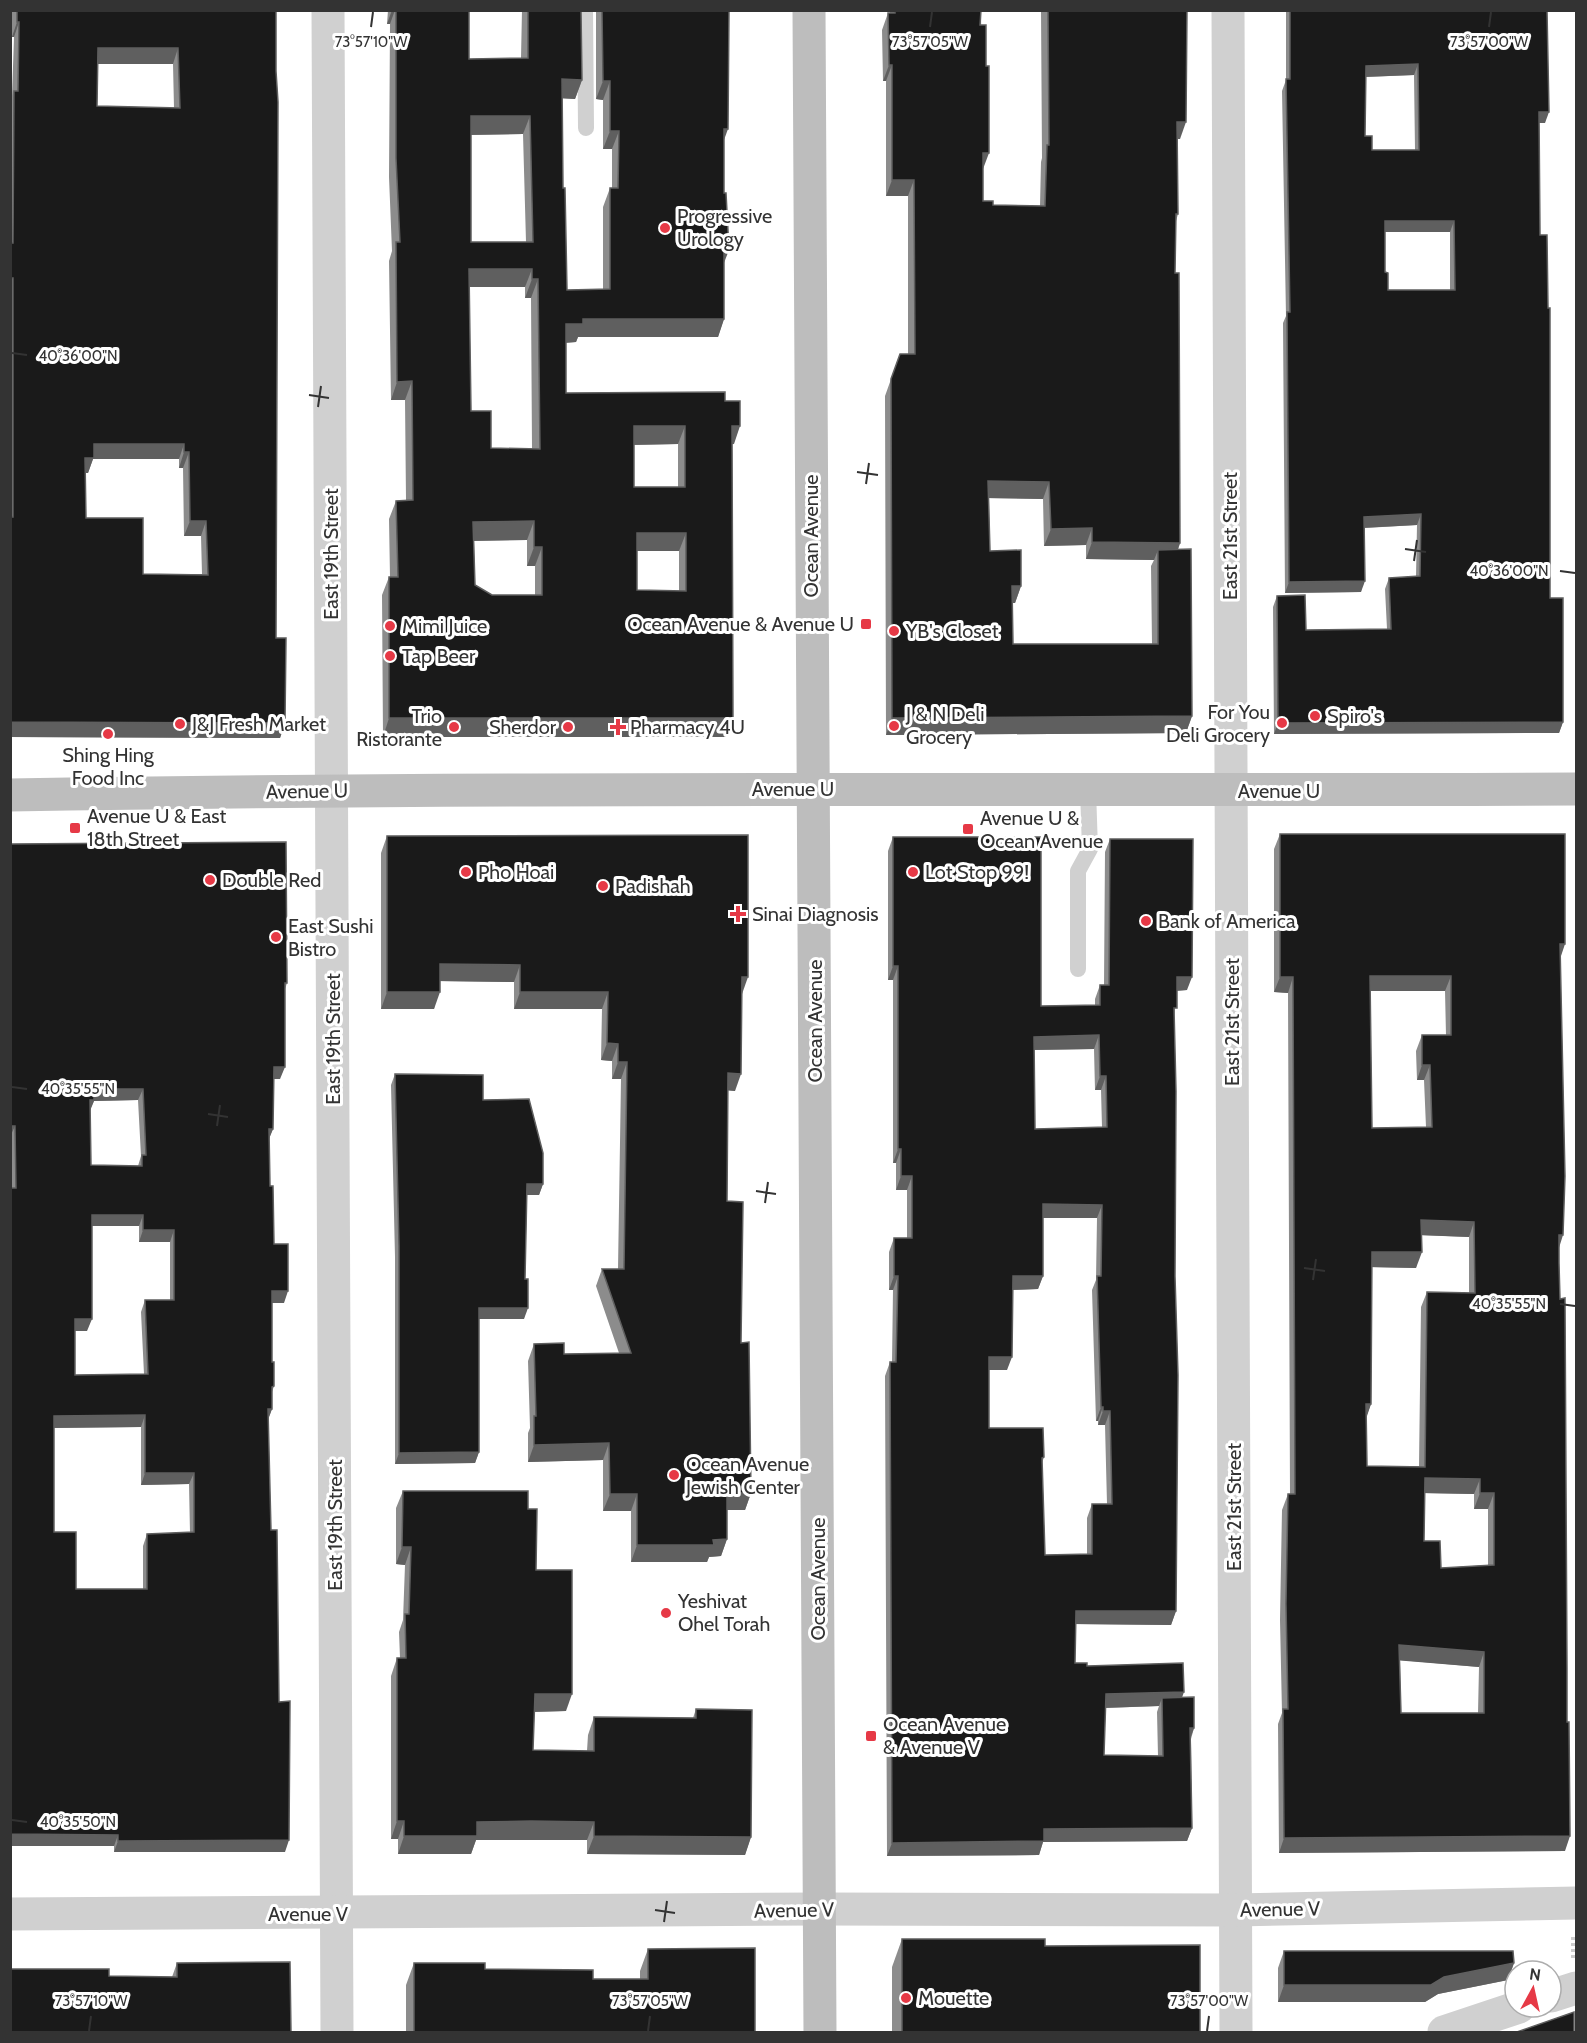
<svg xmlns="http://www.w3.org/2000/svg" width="1587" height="2043" font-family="Cabin,sans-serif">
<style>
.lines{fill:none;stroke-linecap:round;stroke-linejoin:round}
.path{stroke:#cdcdcd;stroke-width:4;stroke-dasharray:3 3;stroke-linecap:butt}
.lane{stroke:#d0d0d0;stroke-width:16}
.street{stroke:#d0d0d0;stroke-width:33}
.secondary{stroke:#bdbdbd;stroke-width:33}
.wall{fill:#8c8c8c;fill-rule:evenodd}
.shaded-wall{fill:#5f5f5f}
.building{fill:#1a1a1a;stroke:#5f5f5f;stroke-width:1.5;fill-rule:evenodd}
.ticks{fill:none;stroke:#333;stroke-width:2}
.poi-dot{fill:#e63946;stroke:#fff;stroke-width:2}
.labels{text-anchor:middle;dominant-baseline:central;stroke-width:6;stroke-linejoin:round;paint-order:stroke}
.poi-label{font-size:20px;fill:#333;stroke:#fff;text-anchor:start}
.street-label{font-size:20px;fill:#333;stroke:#fff}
.ticks-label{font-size:15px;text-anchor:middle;fill:#333;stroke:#fff;stroke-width:6;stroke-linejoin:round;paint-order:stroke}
</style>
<rect width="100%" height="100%" fill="#fff"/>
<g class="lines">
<polyline class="path" points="1573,1958 1573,1936"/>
<g class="lane">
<polyline points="585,10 586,128"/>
<polyline points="1078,969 1078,871 1090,849 1088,790"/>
</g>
<g class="street">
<polyline points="328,10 337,2032"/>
<polyline points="1228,10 1236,2032"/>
<polyline points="10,1914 819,1909 1235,1910 1576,1903"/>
<polyline points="1551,1996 1576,1988"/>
<polyline points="1444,2032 1519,2007"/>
</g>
<g class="secondary">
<polyline points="809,10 820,2032"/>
<path d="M10 795C532 786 1054 791 1576 789"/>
</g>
</g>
<g class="wall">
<path d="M12 10H276V638L285 723 280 738 10 737V101L12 96 14 37H12ZM98 64H173L174 108 97 106ZM93 459H179V468H183L184 536H201L202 574H143L86 518 85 473H88Z"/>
<path d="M388 10H469V59L521 58 522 10H581L582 80 575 99 562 98 563 188 567 290 603 289V207L610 188H612V149H603V100L596 99V10H729L724 141V319L718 337H578L576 342 566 343V393L725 401 734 444H732L733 718 726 737H383L382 595 389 577H390L389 519 396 501 406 500 405 400H391L389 261 392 251 389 177 390 24H387ZM523 134 526 242H471V135ZM469 287H525V298H531L532 449 491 448 471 411ZM678 444V487H634V445ZM527 540V566H535V595H492L475 585 474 541ZM637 551H679V591L637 590Z"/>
<path d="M890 10H981L983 201 993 205 1040 206 1041 162 1042 158 1041 10H1187L1180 139H1178V214L1176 221 1175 273 1180 543 1178 550 1192 716 1186 733 886 735 885 396 900 354H908V196H886V81H883L882 30 888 13H890ZM989 498 1043 499 1044 546 1086 545V559L1154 560 1151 566 1152 644H1013L1012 603H1015L1021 586 990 551Z"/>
<path d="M1286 10H1547L1545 123H1539L1540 235 1550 598 1563 722 1559 733 1274 734 1273 607 1277 596 1306 630 1387 629 1385 589 1389 578 1416 577 1417 525 1365 528 1361 592 1285 593 1283 323 1286 316 1282 91 1286 80ZM1414 75 1415 150H1372L1365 136 1366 77ZM1385 232H1450V290H1388L1385 272Z"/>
<path d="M1280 834 1560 958 1559 1247 1565 1851 1279 1853 1278 1724 1282 1713 1280 1620 1282 1510 1288 1494H1290L1288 993 1274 992V849ZM1370 991H1445L1446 1035H1422L1416 1051 1417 1080H1424L1426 1127 1372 1128ZM1422 1235 1469 1237V1293L1427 1292 1421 1307 1419 1466H1367L1366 1417 1371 1404 1372 1267 1416 1268ZM1425 1493 1474 1494V1509H1488V1565L1441 1568 1424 1541ZM1400 1660 1479 1667 1478 1713H1401Z"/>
<polygon points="387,836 742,994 735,1091 728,1090 727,1201 741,1343 751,1493 745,1510 727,1510 727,1539 721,1556 709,1557 707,1562 631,1562 631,1511 603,1511 603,1460 528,1462 528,1433 530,1428 528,1361 534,1344 564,1354 619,1353 596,1286 602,1269 618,1269 621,1079 612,1079 612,1061 601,1060 602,1009 514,1009 514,982 440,981 434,1009 381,1009 381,853"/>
<path d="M893 837 1041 1006 1095 1005V999L1100 985H1104L1105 852 1110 839 1187 990 1177 991 1174 1017 1176 1611 1171 1625 1075 1624V1663L1087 1666 1182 1697 1194 1728 1191 1739 1192 1828 1187 1841 1043 1842 1039 1855 887 1856 885 1376 890 1362H892L893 1290H889V1252L894 1238H907V1190H896V1163H893V980H888V851ZM1094 1049 1095 1090H1101L1102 1127 1035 1129 1034 1050ZM1043 1218H1097L1096 1280 1092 1290 1096 1421H1098V1425H1105L1107 1504H1092L1087 1518V1554L1045 1555 1042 1463 1044 1457 989 1428V1370H1007L1013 1290 1038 1289 1043 1276ZM1159 1706 1157 1712 1158 1756 1104 1755 1105 1708Z"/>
<path d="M10 844 287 983 285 989 280 1079H273V1129L269 1139 270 1186 274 1244 284 1303H272V1362L274 1386 272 1392V1409L268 1419 271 1530 285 1852H114V1846H10V1188H12L10 1143ZM138 1100 141 1156 138 1166 91 1165 90 1109 94 1101ZM92 1226H139V1242H170V1300H145L141 1312 144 1374 75 1375V1331H87ZM141 1427V1485L189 1484 190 1533 147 1534 143 1546V1589H76L54 1532V1428Z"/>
<polygon points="395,1074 483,1100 543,1184 539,1195 527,1195 524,1319 479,1319 479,1452 475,1463 395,1464 395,1257 391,1085"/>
<polygon points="403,1491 528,1509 536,1570 566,1711 534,1712 533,1750 587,1751 588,1735 594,1717 693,1718 696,1709 751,1837 745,1855 587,1854 587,1840 524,1839 476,1840 471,1854 398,1854 398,1839 391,1839 391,1676 397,1658 400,1658 399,1632 403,1620 405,1565 396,1564 396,1508"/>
<polygon points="902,1939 1045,1946 1200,2032 892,2032 892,1967"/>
<polygon points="648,1949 755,2032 406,2032 406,1985 414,1963 485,1969 593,1979 640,1979 640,1971"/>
<polygon points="1284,1951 1514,1963 1508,1980 1438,1994 1425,2002 1278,2002 1278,1968"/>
<polygon points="177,1963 291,2032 109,1976 172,1977"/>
</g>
<g class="shaded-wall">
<polygon points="392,10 395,10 390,24 387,24"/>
<polygon points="17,22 19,22 14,37 12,37"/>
<polygon points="98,48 178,48 173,64 93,64"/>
<polygon points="1418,64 1414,75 1362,77 1366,66"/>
<polygon points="889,65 892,65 886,81 883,81"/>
<polygon points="562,79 582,80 575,99 555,98"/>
<polygon points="603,81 610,81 603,100 596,99"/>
<polygon points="1539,112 1549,112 1545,123 1535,123"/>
<polygon points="471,116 530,116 523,134 465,135"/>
<polygon points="1177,122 1186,122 1180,139 1171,139"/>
<polygon points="724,129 728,129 721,148"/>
<polygon points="610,131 619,131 612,149 603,149"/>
<polygon points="983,153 989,153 983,169"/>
<polygon points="892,180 914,180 908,196 886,196"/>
<polygon points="1385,221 1454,221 1450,232 1381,232"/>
<polygon points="724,250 729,250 722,268"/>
<polygon points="469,269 532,269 525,287 462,287"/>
<polygon points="532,279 538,279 531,298 525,298"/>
<polygon points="583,319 724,319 718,337 578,337 576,342 560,343 566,324"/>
<polygon points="412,381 405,400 391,400 397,382"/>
<polygon points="634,426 685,426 678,444 627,445"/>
<polygon points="732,426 740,426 734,444 725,445"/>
<polygon points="94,444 184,444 179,459 93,459 88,473 79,473 85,458"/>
<polygon points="184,452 189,452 183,468 179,468"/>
<polygon points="988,481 1049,482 1043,499 982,498"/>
<polygon points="1421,514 1417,525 1360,528 1364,517"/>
<polygon points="190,521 206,521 201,536 184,536"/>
<polygon points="534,521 527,540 466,541 473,522"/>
<polygon points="1092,528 1086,545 1044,546 1051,529"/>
<polygon points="637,533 686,533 679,551 630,551"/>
<polygon points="1092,542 1180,543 1174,560 1158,550 1154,560 1086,559"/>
<polygon points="534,547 542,547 535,566 527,566"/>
<polygon points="1365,581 1361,592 1285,593 1289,582"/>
<polygon points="1012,586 1021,586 1015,603 1006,603"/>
<polygon points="1192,716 1186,733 886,735 892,718"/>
<polygon points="389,718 733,718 726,737 383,737"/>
<polygon points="10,722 285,723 280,738 10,737"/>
<polygon points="1563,722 1559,733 1274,734 1278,723"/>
<polygon points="1560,944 1565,944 1560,959"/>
<polygon points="440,964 520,965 514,982 434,981"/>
<polygon points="893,966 898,966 893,980 888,980"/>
<polygon points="1370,976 1451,976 1445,991 1365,991"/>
<polygon points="742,977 748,977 742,994"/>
<polygon points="1177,977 1192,977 1187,990 1172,991"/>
<polygon points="1280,977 1293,977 1288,993 1274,992"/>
<polygon points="387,992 440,992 434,1009 381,1009"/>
<polygon points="520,992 608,992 602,1009 514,1009"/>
<polygon points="1099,1035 1094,1049 1029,1050 1034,1037"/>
<polygon points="607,1043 618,1044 612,1061 601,1060"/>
<polygon points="618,1062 627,1062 621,1079 612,1079"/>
<polygon points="1422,1065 1430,1065 1424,1080 1417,1080"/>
<polygon points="274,1067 285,1067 280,1079 269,1079"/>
<polygon points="728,1073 741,1074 735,1091 722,1090"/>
<polygon points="1100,1076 1106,1076 1101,1090 1095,1090"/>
<polygon points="94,1089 143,1089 138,1100 94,1101 90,1111 86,1111"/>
<polygon points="10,1126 15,1126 10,1137"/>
<polygon points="269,1129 273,1129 268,1141"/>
<polygon points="898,1149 901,1149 896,1163 893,1163"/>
<polygon points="901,1176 912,1176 907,1190 896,1190"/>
<polygon points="527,1184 543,1184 539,1195 523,1195"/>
<polygon points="1043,1204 1102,1205 1097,1218 1038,1218"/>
<polygon points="92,1215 143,1215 139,1226 88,1226"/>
<polygon points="1421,1220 1474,1222 1469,1237 1416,1235"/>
<polygon points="143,1230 174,1230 170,1242 139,1242"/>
<polygon points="1559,1235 1563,1235 1558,1251"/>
<polygon points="1372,1252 1422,1252 1416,1268 1366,1267"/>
<polygon points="894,1276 898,1276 893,1290 889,1290"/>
<polygon points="1013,1276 1043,1276 1038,1289 1008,1290"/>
<polygon points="272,1291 288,1291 284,1303 267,1303"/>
<polygon points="479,1308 528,1308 524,1319 475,1319"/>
<polygon points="75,1319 92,1319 87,1331 70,1331"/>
<polygon points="989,1357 1012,1357 1007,1370 984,1370"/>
<polygon points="1366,1404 1371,1404 1366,1419"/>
<polygon points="1101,1407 1103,1407 1098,1421 1096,1421"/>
<polygon points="268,1409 272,1409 268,1420"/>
<polygon points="1103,1411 1110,1411 1105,1425 1098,1425"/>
<polygon points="145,1415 141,1427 49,1428 54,1416"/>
<polygon points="609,1443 603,1460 528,1462 534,1445"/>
<polygon points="479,1452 475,1463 395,1464 399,1453"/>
<polygon points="145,1473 194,1473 189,1484 141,1485"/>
<polygon points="1425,1478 1480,1479 1474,1494 1419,1493"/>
<polygon points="727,1493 751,1493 745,1510 720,1510"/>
<polygon points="1480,1493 1494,1493 1488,1509 1474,1509"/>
<polygon points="610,1494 637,1494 631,1511 603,1511"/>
<polygon points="727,1539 721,1556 709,1557 707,1562 631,1562 637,1545"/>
<polygon points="402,1547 411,1547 405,1565 396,1564"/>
<polygon points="1076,1611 1176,1611 1171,1625 1071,1624"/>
<polygon points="1399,1645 1484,1652 1479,1667 1394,1660"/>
<polygon points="1184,1692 1179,1706 1162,1698 1159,1706 1101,1708 1106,1694"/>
<polygon points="535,1694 572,1694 566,1711 528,1712"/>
<polygon points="1190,1728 1194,1728 1189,1742"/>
<polygon points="397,1821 404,1821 398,1839 391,1839"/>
<polygon points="531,1821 594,1822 587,1840 476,1840 471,1854 398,1854 404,1836 477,1822"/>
<polygon points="1192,1828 1187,1841 1043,1842 1039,1855 887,1856 892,1843 1044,1829"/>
<polygon points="10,1834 118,1835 114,1846 10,1846"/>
<polygon points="594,1836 751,1837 745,1855 587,1854"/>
<polygon points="1570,1836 1565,1851 1279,1853 1284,1838"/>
<polygon points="289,1840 285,1852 114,1852 118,1841"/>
<polygon points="1514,1963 1508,1980 1438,1994 1425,2002 1278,2002 1284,1985 1444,1977"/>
</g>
<g class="building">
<path d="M17 10H276V71L278 102 276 638H286L285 723 10 722V517H13V278H10V243H13L14 91H18L19 22H17ZM98 48H178L180 108 97 106ZM94 444H184V452H189L190 521H206L208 575 143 574V518H86L85 458H94Z"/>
<path d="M396 10H469V59L528 58V10H581L582 80 562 79 563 188H565L567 290 610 289V188H618L619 131H610V81H603L602 10H729L728 129H724V193H726L729 250H724V319H583V324H566V393L725 392V401H740V426H732L733 718H389V577H398L396 501 413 500 412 381 397 382 396 242H400L396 158ZM471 116H530L533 242H471ZM469 269H532V279H538L540 449 491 448V411H471ZM634 426H685V487H634ZM534 521V547H542V595H492L475 585 473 522ZM637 533H686V591L637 590Z"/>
<polygon points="895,10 981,10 980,25 986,25 986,66 989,66 989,153 983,153 983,201 993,201 993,205 1045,206 1047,145 1049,145 1048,10 1187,10 1186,122 1177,122 1178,214 1176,214 1175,273 1179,273 1180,543 1092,542 1092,528 1051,529 1049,482 988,481 990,551 1021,550 1021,586 1012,586 1013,644 1158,644 1158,550 1191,549 1192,716 892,718 891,379 900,354 915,354 914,180 892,180 892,65 889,65 888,13 895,13"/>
<path d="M1290 10H1547L1549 112H1539L1540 235H1547L1548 308H1550V598H1563V722L1278 723 1277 596 1305 595 1306 630 1391 629 1389 578 1420 576 1421 514 1364 517 1365 581 1289 582 1287 312H1290L1286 79H1290ZM1418 64 1419 150H1372V136H1365L1366 66ZM1385 221H1454L1455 290H1388V273L1385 272Z"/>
<path d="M1280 834H1565V944H1560L1565 1176 1563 1235H1559V1263L1560 1299 1565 1298 1567 1668V1722H1569L1570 1836 1284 1838 1283 1709H1288L1286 1604 1288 1494H1295L1293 977H1280ZM1370 976H1451V1035H1422V1065H1430L1432 1127 1372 1128ZM1421 1220 1474 1222 1475 1293 1427 1292 1425 1467 1367 1466 1366 1404H1371L1372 1252H1422ZM1425 1478 1480 1479V1493H1494V1565L1441 1568 1440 1541H1424ZM1399 1645 1484 1652V1713H1401Z"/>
<polygon points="748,835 748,977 742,977 741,1074 728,1073 727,1201 743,1202 741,1343 749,1342 751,1493 727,1493 727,1539 713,1540 714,1545 637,1545 637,1494 610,1494 609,1443 534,1445 534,1416 536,1416 534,1344 564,1343 564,1354 631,1353 602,1269 624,1269 627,1062 618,1062 618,1044 607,1043 608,992 520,992 520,965 440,964 440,992 387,992 387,836"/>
<path d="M893 837H1041V1006L1100 1005V985H1109L1110 839H1193L1192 977H1177V1008H1174L1176 1091 1175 1276 1178 1375 1176 1611H1076L1075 1663H1087V1666L1183 1663 1184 1692 1106 1694 1104 1755 1163 1756 1162 1698 1194 1697V1728H1190L1192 1828 1044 1829V1841L892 1843 890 1362H896L898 1276H894V1238H912V1176H901V1149H898V966H893ZM1099 1035 1100 1076H1106L1107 1127 1035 1129 1034 1037ZM1043 1204 1102 1205 1101 1276H1097L1101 1407H1103V1411H1110L1112 1504H1092V1554L1045 1555 1042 1458 1044 1457 1043 1428H989V1357H1012L1013 1276H1043Z"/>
<path d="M286 842 287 983H285V1067H274L273 1129H269L270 1186H273L274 1244H288V1291H272V1362H274V1386L272 1387V1409H268L271 1530H277L279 1702 290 1701 289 1840 118 1841V1835L10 1834V1188H16L15 1126H10V844ZM94 1089H143L146 1155H142V1166L91 1165 90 1100H94ZM92 1215H143V1230H174V1300H145L148 1374 75 1375V1319H92ZM145 1415V1473H194V1532L147 1534V1589H76V1532H54V1416Z"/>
<polygon points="395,1074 483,1075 483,1100 529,1099 543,1153 543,1184 527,1184 525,1279 528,1279 528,1308 479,1308 479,1452 399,1453 399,1246"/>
<polygon points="403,1491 528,1491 528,1509 537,1509 536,1570 572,1570 572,1694 535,1694 533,1750 594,1751 594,1717 696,1718 696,1709 752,1710 751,1837 594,1836 594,1822 531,1821 477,1822 477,1836 404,1836 404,1821 397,1821 397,1658 406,1658 405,1614 409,1614 411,1547 402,1547"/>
<polygon points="902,1939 1045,1939 1045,1946 1200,1945 1200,2032 902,2032"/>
<polygon points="755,1948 755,2032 414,2032 414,1963 485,1963 485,1969 593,1970 593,1979 648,1979 648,1949"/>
<polygon points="1284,1951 1513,1951 1514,1963 1444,1977 1431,1985 1284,1985"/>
<polygon points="290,1962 291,2032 10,2032 10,1969 109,1969 109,1976 177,1977 177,1963"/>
<polygon points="1574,2012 1574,2032 1517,2032"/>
</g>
<path class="ticks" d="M371 27 373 12M930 27 932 12M1489 27 1491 12M12 353 27 355M309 395 329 398M318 407 321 386M857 472 878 475M866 484 869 463M1405 549 1426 552M1414 561 1417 540M1560 571 1575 573M12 1087 27 1089M208 1114 228 1117M217 1126 220 1105M756 1191 776 1194M765 1203 768 1182M1304 1268 1325 1271M1313 1280 1316 1259M1560 1304 1575 1306M12 1820 27 1822M655 1910 675 1913M664 1922 667 1901M89 2031 91 2016M648 2031 650 2016M1207 2031 1209 2016"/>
<g class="poi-dot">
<circle cx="665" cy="228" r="6"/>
<rect x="860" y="618" width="12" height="12" rx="3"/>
<circle cx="390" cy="626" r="6"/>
<circle cx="894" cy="631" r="6"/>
<circle cx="390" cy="656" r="6"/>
<circle cx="1315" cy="716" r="6"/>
<circle cx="1282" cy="723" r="6"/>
<circle cx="180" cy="724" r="6"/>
<circle cx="894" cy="726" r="6"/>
<circle cx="454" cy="727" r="6"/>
<circle cx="568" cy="727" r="6"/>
<path d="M615 718h6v6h6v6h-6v6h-6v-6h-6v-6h6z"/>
<circle cx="108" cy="734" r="6"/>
<rect x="69" y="822" width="12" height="12" rx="3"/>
<rect x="962" y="823" width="12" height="12" rx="3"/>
<circle cx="466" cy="872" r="6"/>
<circle cx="913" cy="872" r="6"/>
<circle cx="210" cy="880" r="6"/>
<circle cx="603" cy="886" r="6"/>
<path d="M735 905h6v6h6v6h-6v6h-6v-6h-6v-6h6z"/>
<circle cx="1146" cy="921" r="6"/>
<circle cx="276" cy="937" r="6"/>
<circle cx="674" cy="1475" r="6"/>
<circle cx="666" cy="1613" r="6"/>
<rect x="865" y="1730" width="12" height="12" rx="3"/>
<circle cx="906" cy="1998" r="6"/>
</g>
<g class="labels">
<g class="poi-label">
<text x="677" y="216">Progressive<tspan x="677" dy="23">Urology</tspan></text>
<text x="854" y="624" text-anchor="end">Ocean Avenue &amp; Avenue U</text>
<text x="402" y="626">Mimi Juice</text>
<text x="906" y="631">YB's Closet</text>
<text x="402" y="656">Tap Beer</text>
<text x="1270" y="712" text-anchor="end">For You<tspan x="1270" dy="23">Deli Grocery</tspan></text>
<text x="906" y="714">J &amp; N Deli<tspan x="906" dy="23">Grocery</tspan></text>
<text x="442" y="716" text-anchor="end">Trio<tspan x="442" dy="23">Ristorante</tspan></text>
<text x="1327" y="716">Spiro's</text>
<text x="192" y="724">J&amp;J Fresh Market</text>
<text x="556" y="727" text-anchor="end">Sherdor</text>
<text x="630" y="727">Pharmacy 4U</text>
<text x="108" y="755" text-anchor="middle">Shing Hing<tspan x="108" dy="23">Food Inc</tspan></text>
<text x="87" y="816">Avenue U &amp; East<tspan x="87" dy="23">18th Street</tspan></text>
<text x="980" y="818">Avenue U &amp;<tspan x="980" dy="23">Ocean Avenue</tspan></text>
<text x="478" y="872">Pho Hoai</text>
<text x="925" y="872">Lot Stop 99!</text>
<text x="222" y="880">Double Red</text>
<text x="615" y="886">Padishah</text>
<text x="752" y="914">Sinai Diagnosis</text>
<text x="1158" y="921">Bank of America</text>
<text x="288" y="926">East Sushi<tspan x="288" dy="23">Bistro</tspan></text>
<text x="686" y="1464">Ocean Avenue<tspan x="686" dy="23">Jewish Center</tspan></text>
<text x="678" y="1601">Yeshivat<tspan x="678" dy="23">Ohel Torah</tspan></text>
<text x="883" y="1724">Ocean Avenue<tspan x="883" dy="23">&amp; Avenue V</tspan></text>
<text x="918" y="1998">Mouette</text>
</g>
<g class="street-label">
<text transform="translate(811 536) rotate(-90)">Ocean Avenue</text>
<text transform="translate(1230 536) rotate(-90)">East 21st Street</text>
<text transform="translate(331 554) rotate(-90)">East 19th Street</text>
<text x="793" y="789">Avenue U</text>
<text transform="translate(307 791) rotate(-1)">Avenue U</text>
<text x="1279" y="791">Avenue U</text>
<text transform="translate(815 1021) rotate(-90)">Ocean Avenue</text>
<text transform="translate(1232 1022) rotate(-90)">East 21st Street</text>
<text transform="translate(333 1039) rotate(-90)">East 19th Street</text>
<text transform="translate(1234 1507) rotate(-90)">East 21st Street</text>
<text transform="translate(335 1525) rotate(-90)">East 19th Street</text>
<text transform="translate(818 1579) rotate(-90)">Ocean Avenue</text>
<text transform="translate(1280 1909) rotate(-1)">Avenue V</text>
<text transform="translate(794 1910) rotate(-1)">Avenue V</text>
<text x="308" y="1914">Avenue V</text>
</g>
</g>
<g class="ticks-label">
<text x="371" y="47">73°57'10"W</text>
<text x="930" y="47">73°57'05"W</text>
<text x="1489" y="47">73°57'00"W</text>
<text x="78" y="361">40°36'00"N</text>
<text x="1509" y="576">40°36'00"N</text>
<text x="78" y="1094">40°35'55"N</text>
<text x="1509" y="1309">40°35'55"N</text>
<text x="78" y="1827">40°35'50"N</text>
<text x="91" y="2006">73°57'10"W</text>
<text x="650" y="2006">73°57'05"W</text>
<text x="1209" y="2006">73°57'00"W</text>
</g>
<rect width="1587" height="2043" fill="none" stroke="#333333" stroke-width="24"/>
<g transform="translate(1533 1989) rotate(8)"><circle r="28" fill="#ffffff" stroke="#adadad" stroke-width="1.5"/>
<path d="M0-4.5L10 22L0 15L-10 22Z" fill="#e63946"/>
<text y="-9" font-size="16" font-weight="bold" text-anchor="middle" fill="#333333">N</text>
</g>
</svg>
